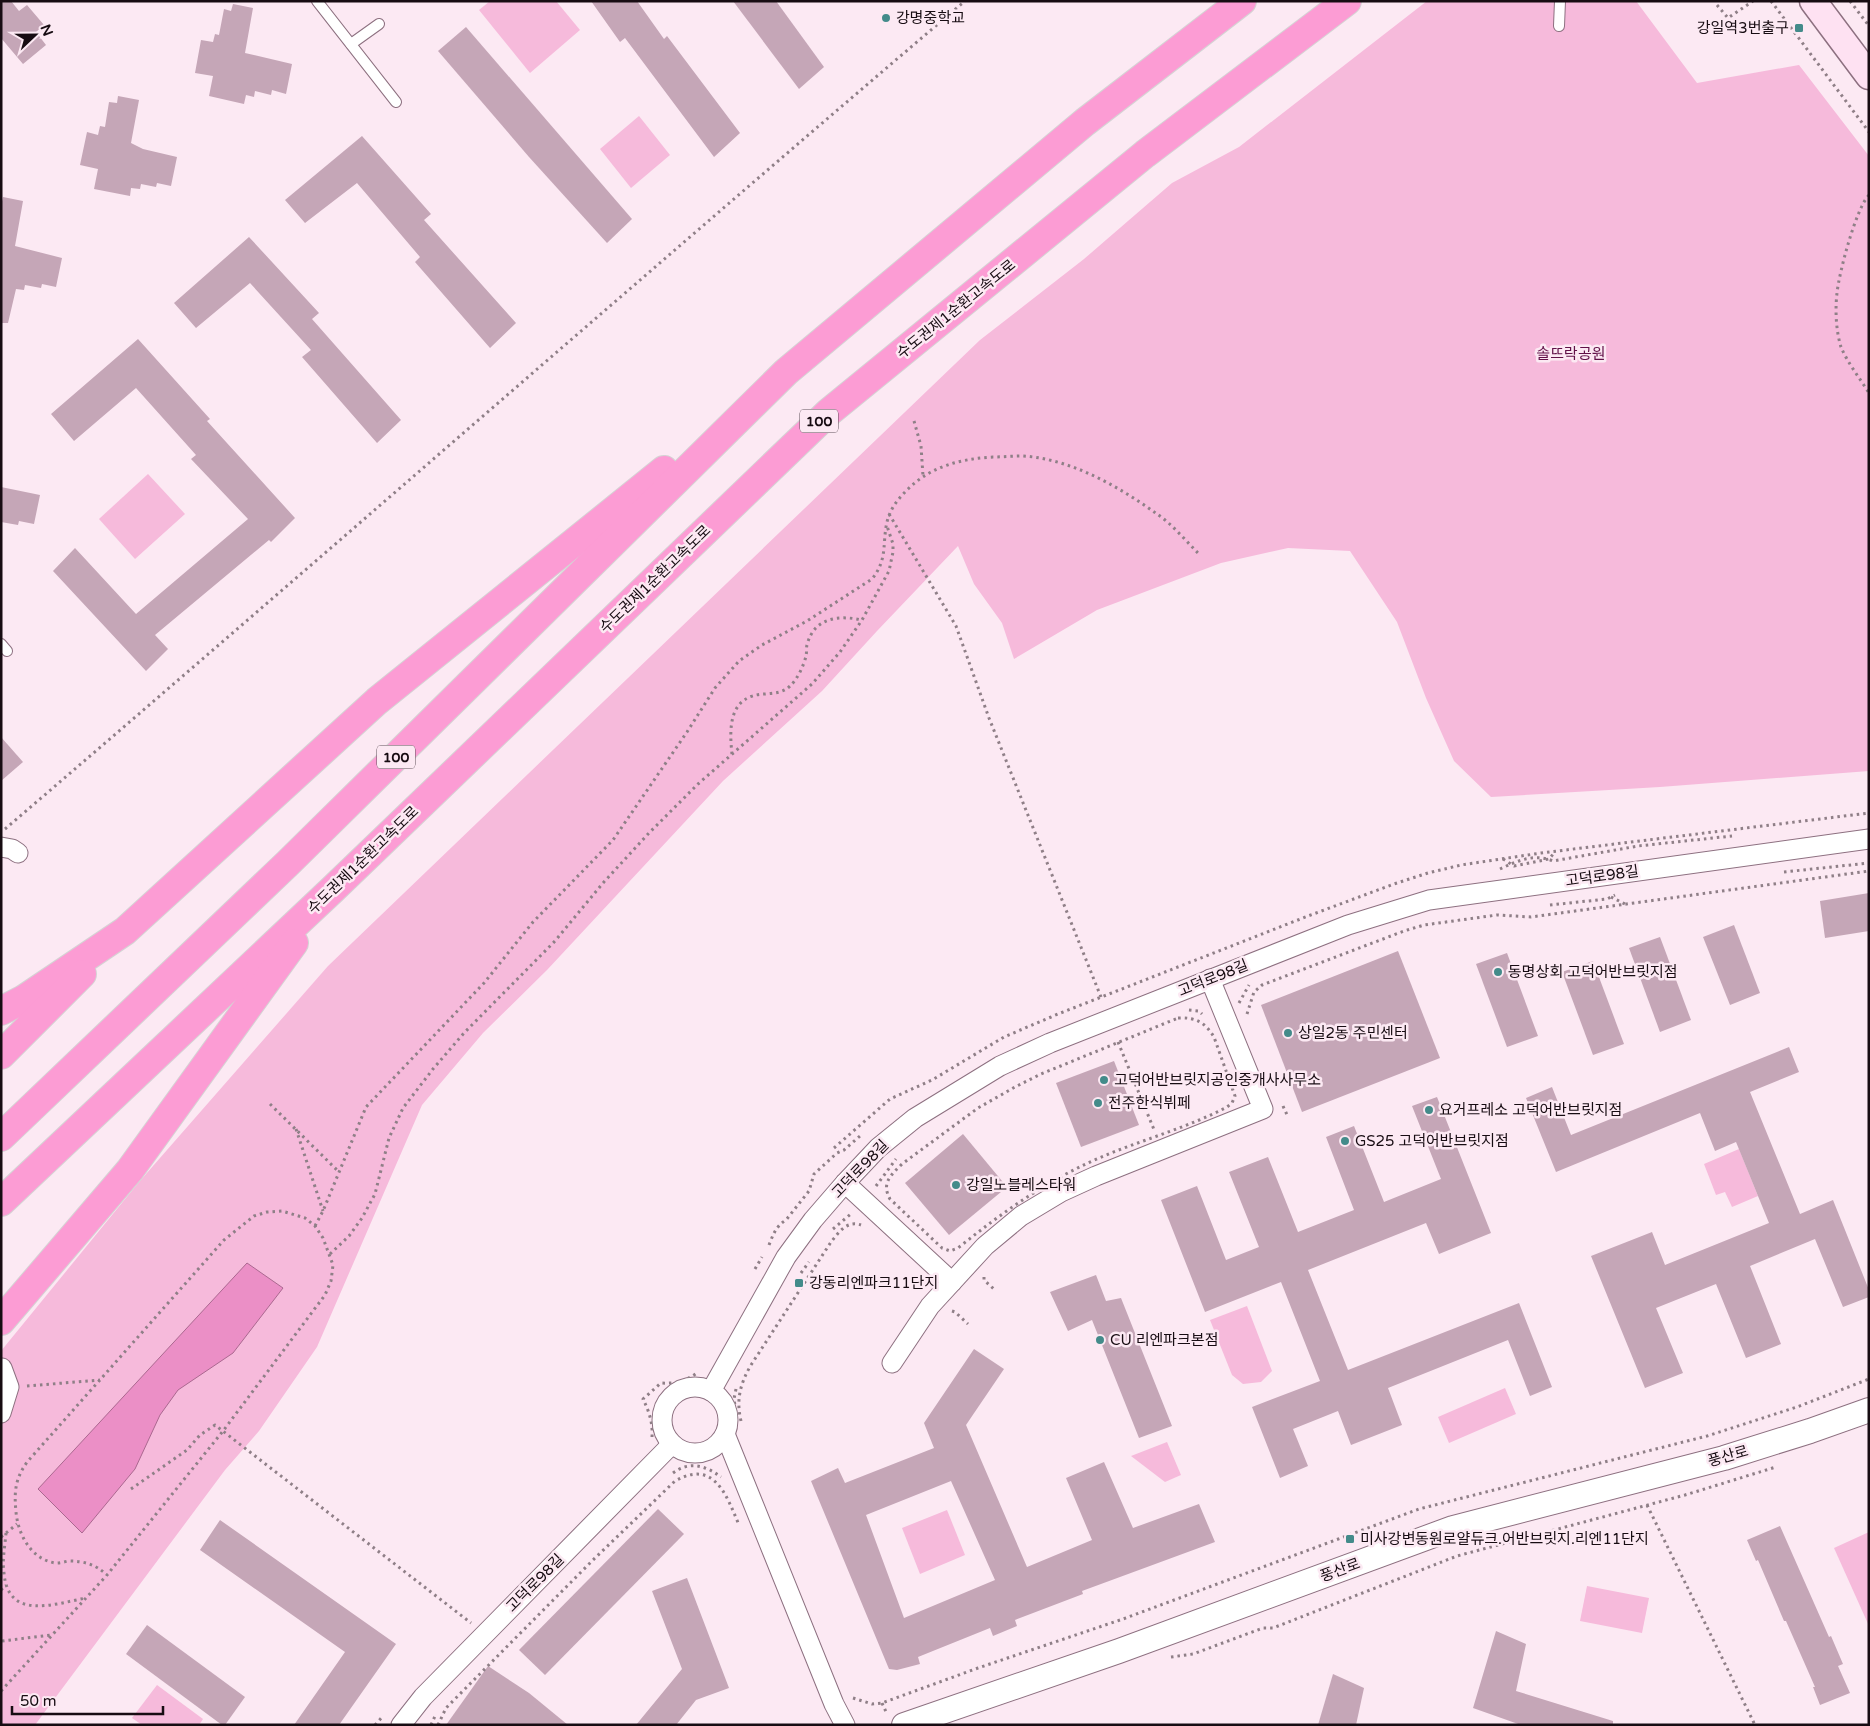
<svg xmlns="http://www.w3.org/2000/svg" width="1870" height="1726" font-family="'Varela Round','Noto Sans KR',sans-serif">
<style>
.green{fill:#f6badb}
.water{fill:#eb8fc6;stroke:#ab6890}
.building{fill:#c5a6b7;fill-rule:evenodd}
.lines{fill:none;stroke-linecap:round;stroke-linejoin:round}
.service-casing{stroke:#8d7080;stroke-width:12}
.minor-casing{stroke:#8d7080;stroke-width:21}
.tertiary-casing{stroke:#8d7080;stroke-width:26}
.secondary-casing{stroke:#8d7080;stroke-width:29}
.motorway-casing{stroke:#d5d3d4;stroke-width:30}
.path{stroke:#8f7f87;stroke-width:3;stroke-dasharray:2.5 4;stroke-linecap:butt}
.service{stroke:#fff;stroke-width:10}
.minor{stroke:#fff;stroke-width:19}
.tertiary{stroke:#fff;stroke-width:24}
.secondary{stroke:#fee1f2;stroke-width:26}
.motorway{stroke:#fc9cd4;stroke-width:28}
.poi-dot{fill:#438b8a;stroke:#fce9f3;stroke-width:2}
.labels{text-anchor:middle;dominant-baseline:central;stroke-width:5;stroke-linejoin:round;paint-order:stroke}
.shield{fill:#fce9f3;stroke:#5c4e56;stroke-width:1}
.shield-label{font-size:14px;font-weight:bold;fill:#170c12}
.poi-label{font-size:15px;fill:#170c12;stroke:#fce9f3;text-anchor:start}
.street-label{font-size:15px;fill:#170c12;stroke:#fce9f3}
.park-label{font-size:15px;fill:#611148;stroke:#fce9f3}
</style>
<rect width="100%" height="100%" fill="#fce9f3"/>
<g class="green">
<polygon points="490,1 556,1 580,30 530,73 479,10"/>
<polygon points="1427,1 1636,1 1697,83 1799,65 1869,156 1869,771 1660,787 1491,797 1454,761 1426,698 1397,622 1350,551 1288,548 1221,563 1097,610 1014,659 1002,623 974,584 958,546 877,631 822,691 723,781 547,970 483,1033 422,1105 317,1347 259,1431 225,1470 35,1725 1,1725 1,1351 139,1182 328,966 980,340 1084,259 1172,183 1239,147"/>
<polygon points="639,116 670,155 631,188 600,149"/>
<polygon points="148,474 185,514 135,559 99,519"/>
<polygon points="1739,1149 1758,1196 1732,1207 1725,1192 1716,1195 1704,1164"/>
<polygon points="1247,1306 1272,1371 1261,1382 1243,1384 1232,1375 1210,1320"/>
<polygon points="1505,1388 1516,1414 1449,1443 1438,1417"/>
<polygon points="1167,1442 1181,1475 1165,1482 1131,1456"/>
<polygon points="947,1510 965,1555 920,1574 902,1528"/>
<polygon points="1869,1532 1869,1626 1834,1548"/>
<polygon points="1587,1586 1649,1598 1642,1633 1580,1621"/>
<polygon points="157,1685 203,1719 199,1725 142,1725 132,1718"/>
</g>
<polygon class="water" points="247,1263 283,1288 233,1353 178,1390 160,1415 135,1469 82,1533 38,1489"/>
<g class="building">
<polygon points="1,1 11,1 19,11 27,5 44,25 36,32 46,45 23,64 1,38"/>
<polygon points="591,1 637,1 664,39 667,36 740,133 714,157 625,38 620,42"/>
<polygon points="733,1 776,1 824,67 799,89"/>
<polygon points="233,4 253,8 245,53 292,64 286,94 272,90 271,95 255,91 254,97 246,95 244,104 209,96 213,76 195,73 201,40 213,42 215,34 219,35 224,9 231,11"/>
<polygon points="466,27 632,219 607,243 529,157 438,51"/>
<polygon points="118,96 139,100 131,143 143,149 177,157 171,186 157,183 156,187 141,184 140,189 131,188 130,196 94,189 98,169 80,165 87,132 98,135 100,126 105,127 109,102 117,103"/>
<polygon points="362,136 431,214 424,220 516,323 490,348 415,262 420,257 357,183 305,223 285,200"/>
<polygon points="3,197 23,201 15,246 62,258 56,287 42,284 41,288 25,285 24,290 16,289 8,323 1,323 1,206"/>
<polygon points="249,237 319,313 312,319 401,420 377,443 302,357 311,350 250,283 196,328 174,303"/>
<polygon points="138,339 210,419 207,421 295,518 271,542 269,540 155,635 168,649 146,671 53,571 75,548 136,614 248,519 191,459 196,455 136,388 74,441 51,414"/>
<polygon points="1,487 40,495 34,524 19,521 18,525 1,522"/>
<polygon points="1,737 23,762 1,781"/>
<polygon points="1869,893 1869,931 1825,938 1820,901"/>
<polygon points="1734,925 1760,993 1730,1005 1703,937"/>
<polygon points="1660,937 1691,1020 1660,1032 1629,948"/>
<polygon points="1398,951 1440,1058 1302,1112 1261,1005"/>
<polygon points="1507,953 1538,1036 1507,1047 1476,964"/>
<polygon points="1593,961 1624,1044 1593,1055 1562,972"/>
<polygon points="1789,1047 1799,1072 1750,1092 1800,1214 1833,1200 1869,1290 1869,1297 1843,1307 1815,1239 1750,1266 1781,1344 1746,1358 1716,1284 1656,1308 1683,1373 1645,1388 1591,1256 1652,1232 1665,1265 1769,1223 1736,1142 1715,1151 1700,1113 1556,1172 1526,1098 1552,1087 1571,1135"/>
<polygon points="1114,1061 1139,1125 1081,1147 1056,1083"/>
<polygon points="1437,1097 1491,1233 1439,1254 1426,1223 1308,1270 1348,1370 1519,1303 1552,1387 1530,1396 1508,1340 1388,1388 1402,1425 1351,1445 1338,1411 1293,1429 1308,1466 1280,1478 1252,1407 1320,1381 1281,1282 1205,1312 1161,1200 1197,1186 1226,1260 1259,1247 1229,1172 1268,1157 1298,1232 1354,1210 1326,1137 1354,1126 1384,1202 1441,1179 1412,1106"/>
<polygon points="963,1134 1007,1187 949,1235 905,1183"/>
<polygon points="1096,1275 1106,1301 1121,1298 1172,1426 1139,1438 1092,1320 1068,1331 1050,1292"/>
<path d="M974 1349 1004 1369 966 1425 1027 1567 1092 1540 1066 1478 1104 1462 1133 1528 1199 1504 1215 1542 1082 1591 1083 1594 1015 1620 1017 1626 993 1636 990 1628 918 1657 920 1664 897 1670 889 1669 811 1481 838 1468 845 1483 934 1448 924 1423ZM951 1481 995 1580 904 1618 866 1515Z"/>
<polygon points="658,1509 684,1534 545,1675 519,1650"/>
<polygon points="220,1520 396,1644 339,1725 294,1725 345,1652 200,1550"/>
<polygon points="1780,1526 1829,1637 1831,1636 1843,1664 1838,1666 1850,1693 1820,1705 1813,1687 1815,1687 1786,1621 1784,1621 1758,1560 1756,1561 1747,1540"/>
<polygon points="687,1578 729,1688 696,1700 676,1725 636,1725 682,1669 652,1591"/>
<polygon points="147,1625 245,1697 225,1725 222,1725 126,1654"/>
<polygon points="1496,1631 1526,1644 1516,1691 1613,1721 1613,1725 1521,1725 1473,1708"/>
<polygon points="488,1666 529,1693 568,1725 446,1725"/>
<polygon points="1333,1674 1364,1688 1356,1725 1318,1725"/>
</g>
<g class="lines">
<g class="service-casing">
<g id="service">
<polyline points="317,1 396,102"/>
<polyline points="1559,26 1560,1"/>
<polyline points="351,44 379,24"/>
<polyline points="1,644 7,651"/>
</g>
</g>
<g class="minor-casing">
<g id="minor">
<polyline points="1,847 12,849 18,853"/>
<polyline points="845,1183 952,1282"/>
<polyline points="892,1363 930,1306 985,1246 1021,1216 1061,1192 1096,1176 1263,1109 1210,979"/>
<circle cx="695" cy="1420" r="33"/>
<polyline points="711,1391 786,1257 813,1220 845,1183 878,1148 915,1118 1000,1066 1050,1043 1348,925 1429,900 1869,839"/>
<polyline points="1,1413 9,1387 2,1368"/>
<polyline points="725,1434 834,1704 845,1725"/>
<polyline points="401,1725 423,1697 672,1444"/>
</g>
</g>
<g class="tertiary-casing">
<polyline id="tertiary" points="904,1725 1119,1651 1453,1528 1724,1458 1810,1431 1869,1410"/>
</g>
<g class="secondary-casing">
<polyline id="secondary" points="1813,1 1869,76"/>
</g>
<g class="motorway-casing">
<g id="motorway">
<polyline points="1,1011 24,999 125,931 377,701 664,470"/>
<polyline points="1,1055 82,974"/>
<polyline points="1,1137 288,863 786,372 1085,122 1242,1"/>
<polyline points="1,1202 333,889 829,412 1145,154 1347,1"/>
<polyline points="1,1321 130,1170 294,943"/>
</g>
</g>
<g class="path">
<polyline points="1771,1 1869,132"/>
<polyline points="1850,1 1869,26"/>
<polyline points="1717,5 1728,18 1753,1"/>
<path d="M1869 195C1856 208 1839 273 1837 293 1835 310 1836 331 1841 347 1847 362 1861 380 1869 393"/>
<polyline points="914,421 921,446 923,476"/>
<polyline points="889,514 956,626 989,718 1101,997"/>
<path d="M732 754C729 727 729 695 765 694 774 693 783 693 790 686 797 680 804 665 806 656 807 652 806 648 807 645 814 617 839 615 862 620"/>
<path d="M5 829C326 554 643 275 965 1"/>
<polyline points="1503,859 1514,866 1549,859 1555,852"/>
<path d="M1500 869C1517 861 1534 853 1553 861L1638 846 1732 836"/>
<polyline points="1784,872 1869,863"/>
<polyline points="1611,897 1625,904"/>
<polyline points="1550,905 1607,899 1615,895"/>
<polyline points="1239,1003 1249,985"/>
<polyline points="1189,1010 1199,1011 1202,1014"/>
<polyline points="1247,1014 1254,992 1262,985 1404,931 1424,925 1497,915 1531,917 1869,871"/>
<path d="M1178 1018C1195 1017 1205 1022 1214 1037L1235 1096 1232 1103 1227 1107C1187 1128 1141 1140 1099 1158 1046 1181 1003 1212 958 1248L950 1251 942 1248 890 1199C881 1183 891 1175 902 1164L978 1108 1015 1087 1041 1074Z"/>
<polyline points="1118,1042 1155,1132"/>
<polyline points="270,1104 339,1172"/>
<polyline points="1283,1106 1288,1117"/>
<polyline points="296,1129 323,1211"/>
<polyline points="834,1148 890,1099 932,1080 1004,1037 1058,1014 1308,916 1394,884 1428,873 1461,865 1541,853 1869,813"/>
<polyline points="876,1186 896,1159"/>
<path d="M315 1226 323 1211 366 1107 484 983 533 922 613 840 687 732 715 688 739 661 762 645 807 621 872 579C888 559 882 544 887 522 890 509 898 499 907 490 931 466 960 459 993 457 1003 457 1013 456 1023 456 1071 459 1118 486 1157 514 1172 524 1185 540 1198 553"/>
<polyline points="833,1229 852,1213"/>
<path d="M769 1245C773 1235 776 1226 786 1220L809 1191 814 1174 837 1153 844 1150 860 1136"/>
<polyline points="330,1254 349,1236 362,1218 375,1194 389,1138 403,1108 433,1069 464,1033 555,941 603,883 649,833 698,784 812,684 840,652 862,620 889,571 893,552 893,544 887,526"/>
<polyline points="755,1269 762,1257"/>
<polyline points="801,1273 809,1262"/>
<polyline points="984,1277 984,1280 996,1291"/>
<polyline points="952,1311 955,1312 968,1324"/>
<polyline points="27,1386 100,1380"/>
<polyline points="736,1389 734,1399 737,1420"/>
<path d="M741 1421C736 1400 740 1384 751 1365L831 1242C839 1232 847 1220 861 1225"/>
<path d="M652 1437C653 1423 649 1411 643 1399L661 1383C675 1384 687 1381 698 1372"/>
<path d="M673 1473C689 1461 705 1465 721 1477"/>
<polyline points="131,1489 187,1450 200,1435 215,1425 471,1623"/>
<polyline points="1647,1505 1755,1725"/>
<path d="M6 1533C5 1546 2 1560 4 1573 8 1621 54 1604 86 1598"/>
<polyline points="1,1537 17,1524"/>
<polyline points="1,1590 6,1585"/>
<polyline points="2,1641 51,1635"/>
<polyline points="1171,1657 1193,1654 1263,1628 1273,1628 1457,1556 1685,1495 1776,1467"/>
<path d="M1 1691 107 1575 223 1431 325 1295 331 1281 333 1265 323 1238 315 1226 305 1218 282 1211 267 1212 254 1216 224 1240 28 1461C15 1478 14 1492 16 1512 18 1534 31 1560 56 1563 60 1563 64 1562 68 1561 84 1561 95 1564 107 1575"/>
<polyline points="853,1698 872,1704 882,1703 978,1668 1123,1619 1419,1509 1707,1436 1797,1407 1869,1379"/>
<polyline points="882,1703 887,1714"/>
<polyline points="375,1725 383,1716"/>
<polyline points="431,1725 435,1716"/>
<path d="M438 1725 446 1708 592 1561 675 1481C714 1459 726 1494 739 1525"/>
</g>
<use href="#service" class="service"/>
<use href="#minor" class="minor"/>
<use href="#tertiary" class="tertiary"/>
<use href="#secondary" class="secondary"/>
<use href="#motorway" class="motorway"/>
</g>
<g class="poi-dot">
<circle cx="886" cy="18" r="5"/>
<rect x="1794" y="23" width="10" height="10" rx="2.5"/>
<circle cx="1498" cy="972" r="5"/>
<circle cx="1288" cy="1033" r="5"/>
<circle cx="1104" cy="1080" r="5"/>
<circle cx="1098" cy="1103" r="5"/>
<circle cx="1429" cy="1110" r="5"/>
<circle cx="1345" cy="1141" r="5"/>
<circle cx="956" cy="1185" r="5"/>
<rect x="794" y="1278" width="10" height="10" rx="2.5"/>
<circle cx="1100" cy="1340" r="5"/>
<rect x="1345" y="1534" width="10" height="10" rx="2.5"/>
</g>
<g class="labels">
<g class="shield">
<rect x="800" y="409.5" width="38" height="23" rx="4"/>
<rect x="377" y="745.5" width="38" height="23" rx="4"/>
</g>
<g class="shield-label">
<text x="819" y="421">100</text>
<text x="396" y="757">100</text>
</g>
<g class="poi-label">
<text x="896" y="18">강명중학교</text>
<text x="1789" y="28" text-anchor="end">강일역3번출구</text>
<text x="1508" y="972">동명상회 고덕어반브릿지점</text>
<text x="1298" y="1033">상일2동 주민센터</text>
<text x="1114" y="1080">고덕어반브릿지공인중개사사무소</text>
<text x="1108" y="1103">전주한식뷔페</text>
<text x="1439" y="1110">요거프레소 고덕어반브릿지점</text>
<text x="1355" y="1141">GS25 고덕어반브릿지점</text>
<text x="966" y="1185">강일노블레스타워</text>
<text x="809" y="1283">강동리엔파크11단지</text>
<text x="1110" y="1340">CU 리엔파크본점</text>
<text x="1360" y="1539">미사강변동원로얄듀크.어반브릿지.리엔11단지</text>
</g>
<g class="street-label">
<text transform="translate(956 309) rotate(-39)">수도권제1순환고속도로</text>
<text transform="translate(655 579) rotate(-44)">수도권제1순환고속도로</text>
<text transform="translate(363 860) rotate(-44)">수도권제1순환고속도로</text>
<text transform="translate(1602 876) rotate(-8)">고덕로98길</text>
<text transform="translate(1213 978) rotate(-22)">고덕로98길</text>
<text transform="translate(860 1169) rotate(-46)">고덕로98길</text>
<text transform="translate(1728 1456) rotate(-16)">풍산로</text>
<text transform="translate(1340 1570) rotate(-20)">풍산로</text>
<text transform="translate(535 1583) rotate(-45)">고덕로98길</text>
</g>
<g class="park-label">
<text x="1571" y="354">솔뜨락공원</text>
</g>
</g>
<rect width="1870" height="1726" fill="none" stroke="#170c12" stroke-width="5"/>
<g transform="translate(35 35) rotate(68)" stroke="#fce9f3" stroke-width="4" paint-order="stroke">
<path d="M0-4L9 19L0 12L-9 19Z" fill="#170c12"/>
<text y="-8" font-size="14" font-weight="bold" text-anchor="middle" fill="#170c12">N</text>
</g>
<path d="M12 1706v8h151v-8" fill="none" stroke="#170c12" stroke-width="2.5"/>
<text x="20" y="1706" font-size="15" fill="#170c12" stroke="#fce9f3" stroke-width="4" paint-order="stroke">50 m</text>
</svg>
